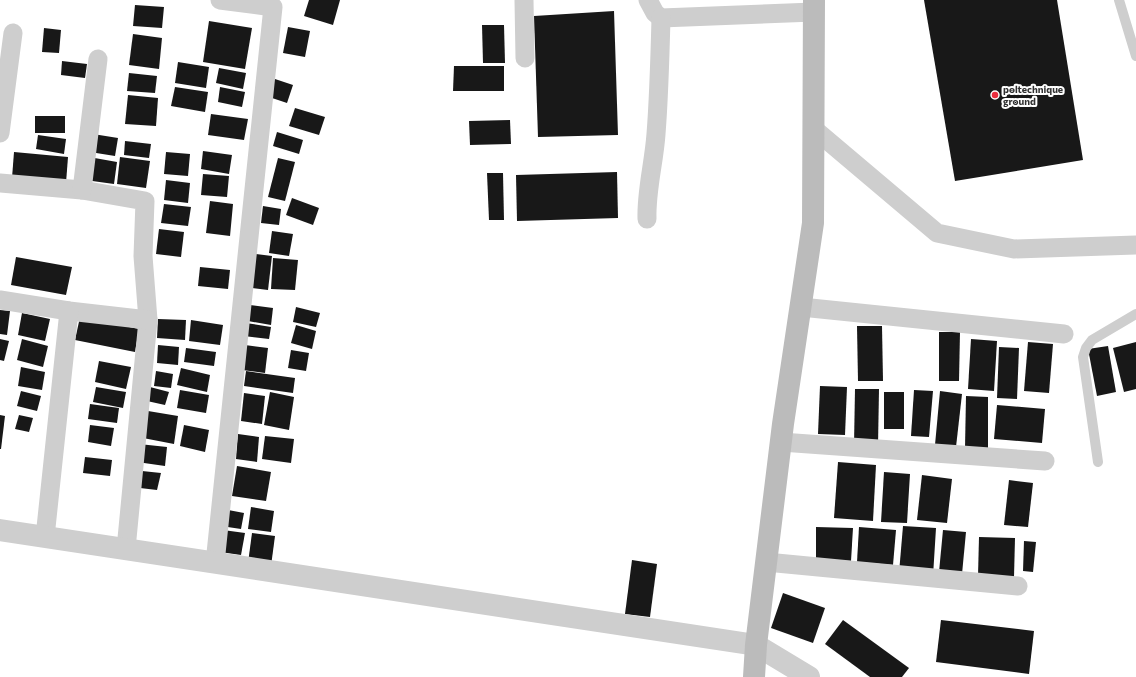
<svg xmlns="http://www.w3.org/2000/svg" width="1136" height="677" font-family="Commissioner,sans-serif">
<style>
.building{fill:#181818}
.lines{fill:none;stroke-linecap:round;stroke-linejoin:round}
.service{stroke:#cecece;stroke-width:10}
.minor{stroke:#cecece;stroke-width:19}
.tertiary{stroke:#cecece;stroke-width:22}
.secondary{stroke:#bbb;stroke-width:22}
.poi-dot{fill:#ec2e3f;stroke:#fff;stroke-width:1.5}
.labels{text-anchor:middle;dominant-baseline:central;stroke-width:4;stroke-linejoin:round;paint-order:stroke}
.poi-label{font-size:10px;font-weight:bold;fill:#313131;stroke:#fff;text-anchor:start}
</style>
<rect width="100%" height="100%" fill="#fff"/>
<g class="building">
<polygon points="309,0 340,0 333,25 304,16"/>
<polygon points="924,0 1057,0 1083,160 955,181"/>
<polygon points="135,5 164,7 162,28 133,26"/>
<polygon points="614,11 618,135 538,137 534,16"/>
<polygon points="209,21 252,28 245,69 203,62"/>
<polygon points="482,25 504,25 505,63 483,63"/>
<polygon points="288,27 310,31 305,57 283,53"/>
<polygon points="44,28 61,30 59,53 42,52"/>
<polygon points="133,34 162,38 159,69 129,65"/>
<polygon points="62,61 87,64 85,78 61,75"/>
<polygon points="178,62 209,67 206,88 175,83"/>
<polygon points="454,66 504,66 504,91 453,91"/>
<polygon points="219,68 246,73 243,89 216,83"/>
<polygon points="129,73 157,76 155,93 127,91"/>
<polygon points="272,78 293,85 287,103 266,96"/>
<polygon points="175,87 208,92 205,112 171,106"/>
<polygon points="220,87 245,92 242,107 218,102"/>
<polygon points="128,95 158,98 156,126 125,124"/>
<polygon points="295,108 325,117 319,135 289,126"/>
<polygon points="211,114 248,119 244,140 208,135"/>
<rect x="35" y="116" width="30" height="17"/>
<polygon points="510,120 511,144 470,145 469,121"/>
<polygon points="277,132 303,140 299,154 273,146"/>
<polygon points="93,134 118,138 115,156 90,152"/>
<polygon points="38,135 66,139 64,154 36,149"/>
<polygon points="125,141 151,144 149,158 124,155"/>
<polygon points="203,151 232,155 229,174 201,169"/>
<polygon points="14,152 68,157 66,183 12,178"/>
<polygon points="166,152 190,154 188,176 164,174"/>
<polygon points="89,157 117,162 114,184 85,180"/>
<polygon points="120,157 150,161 146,188 117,184"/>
<polygon points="278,158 295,162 285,201 268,197"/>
<polygon points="617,172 618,218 517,221 516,175"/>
<polygon points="487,173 503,173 504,220 489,220"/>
<polygon points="203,174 229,176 227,197 201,195"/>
<polygon points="166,180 190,183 188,203 164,200"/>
<polygon points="292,198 319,208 313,225 286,215"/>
<polygon points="210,201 233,204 230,236 206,233"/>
<polygon points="164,204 191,207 188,226 161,223"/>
<polygon points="263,206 281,209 279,225 261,223"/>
<polygon points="159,229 184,232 181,257 156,254"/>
<polygon points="272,231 293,234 289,256 269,253"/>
<polygon points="256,254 272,256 268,290 252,288"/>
<polygon points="16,257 72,267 66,295 11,285"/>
<polygon points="273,258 298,260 295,290 271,289"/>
<polygon points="200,267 230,270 228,289 198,286"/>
<polygon points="250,305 273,308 271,325 248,321"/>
<polygon points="296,307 320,313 316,327 293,322"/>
<polygon points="0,310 10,311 7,335 0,334"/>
<polygon points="22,313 50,319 45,341 18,335"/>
<polygon points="80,317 139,329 135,352 75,340"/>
<polygon points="158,319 186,320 185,340 157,338"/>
<polygon points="191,320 223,325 220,345 189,341"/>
<polygon points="246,323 271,327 269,339 244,336"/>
<polygon points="296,325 316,331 312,349 291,343"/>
<polygon points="857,326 882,326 883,381 858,381"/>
<polygon points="939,332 960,332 959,381 939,381"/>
<polygon points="0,339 9,341 4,361 0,360"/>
<polygon points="22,339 48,346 43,367 17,360"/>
<polygon points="971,339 997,341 994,391 968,389"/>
<polygon points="1028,342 1053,344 1049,393 1024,391"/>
<polygon points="1136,342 1136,389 1124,392 1113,348"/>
<polygon points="158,345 179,347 178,365 157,363"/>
<polygon points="245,345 268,348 265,373 242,370"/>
<polygon points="1108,346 1116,392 1097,396 1088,349"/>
<polygon points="999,347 1019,348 1017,399 997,398"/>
<polygon points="186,348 216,352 214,366 184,362"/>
<polygon points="291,350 309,353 306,371 288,368"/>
<polygon points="99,361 131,367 126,389 95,382"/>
<polygon points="21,367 45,372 42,390 18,386"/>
<polygon points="181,368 210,375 207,392 177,385"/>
<polygon points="156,371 173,374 171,388 154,386"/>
<polygon points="246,371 295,378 293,393 244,386"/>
<polygon points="820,386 847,387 845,435 818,434"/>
<polygon points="96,387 126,392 123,408 93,402"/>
<polygon points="150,387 169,392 165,405 147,401"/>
<polygon points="855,389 879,389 878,446 854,445"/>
<polygon points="180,390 209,395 206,413 177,408"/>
<polygon points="914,390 933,391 929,437 911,436"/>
<polygon points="21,391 41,396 37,411 17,406"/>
<polygon points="940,391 962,394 956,447 935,445"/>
<polygon points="270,392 294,397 289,430 264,425"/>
<rect x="884" y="392" width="20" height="37"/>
<polygon points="244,393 265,396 262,424 241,421"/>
<polygon points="966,396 988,397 988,448 965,448"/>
<polygon points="90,404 119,408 117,423 88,419"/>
<polygon points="997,405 1045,409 1042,443 994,439"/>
<polygon points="148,411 178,416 174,444 143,438"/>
<polygon points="0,415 5,416 1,449 0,449"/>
<polygon points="19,415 33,418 29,432 15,429"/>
<polygon points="90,425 114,428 111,446 88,442"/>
<polygon points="184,425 209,430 205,452 180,446"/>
<polygon points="238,434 259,437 257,462 236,459"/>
<polygon points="265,436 294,439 291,463 262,459"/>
<polygon points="139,444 167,447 165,466 137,462"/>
<polygon points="85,457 112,460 110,476 83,473"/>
<polygon points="838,462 876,465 873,521 834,518"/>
<polygon points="237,466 271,472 266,501 232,496"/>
<polygon points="142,471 161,473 157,490 140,488"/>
<polygon points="884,472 910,474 907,523 881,522"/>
<polygon points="922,475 952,479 947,523 917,520"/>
<polygon points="1009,480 1033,483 1028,527 1004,525"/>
<polygon points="251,507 274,511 271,532 248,529"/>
<polygon points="223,509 244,513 241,529 221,526"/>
<polygon points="903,526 936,528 933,576 899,573"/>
<polygon points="816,527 853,528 851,561 816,560"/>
<polygon points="859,527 896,530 893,565 857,562"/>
<polygon points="223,530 245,533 241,555 220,552"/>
<polygon points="943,530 966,532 962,574 939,572"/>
<polygon points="252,533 275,536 271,566 248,563"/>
<polygon points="979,537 1015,538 1014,577 978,576"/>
<polygon points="1024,541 1036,542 1033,572 1023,571"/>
<polygon points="632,560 657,564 650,617 625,614"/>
<polygon points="783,593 825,608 813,643 771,628"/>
<polygon points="843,620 909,668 902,677 870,677 825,644"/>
<polygon points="941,620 1034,631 1029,674 936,662"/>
</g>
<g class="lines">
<g class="service">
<polyline points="1119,0 1136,56"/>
<polyline points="1098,462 1083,357 1086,348 1092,340 1136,314"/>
</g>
<g class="minor">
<polyline points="524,0 525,58"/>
<polyline points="648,0 655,13 661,18 814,12"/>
<polyline points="814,129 937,233 1014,249 1136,245"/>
<polyline points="0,133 13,33"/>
<polyline points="0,183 82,190 145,201 143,256 148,320 126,549"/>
<polyline points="82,190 98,59"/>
<path d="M647 219C646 191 654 163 656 134 659 96 660 57 661 18"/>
<polyline points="0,300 69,311 148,320"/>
<polyline points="801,307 1064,334"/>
<polyline points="781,442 1045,461"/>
<polyline points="45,537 69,311"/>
<polyline points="766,562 1018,586"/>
<polyline points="215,563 273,7 220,0"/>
</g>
<polyline class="tertiary" points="0,530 756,645 809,677"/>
<polyline class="secondary" points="754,677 756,645 783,424 813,223 814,0"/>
</g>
<circle class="poi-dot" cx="995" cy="95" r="4"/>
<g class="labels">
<g class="poi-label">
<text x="1003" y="89">poltechnique<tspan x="1003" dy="12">ground</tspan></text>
</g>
</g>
</svg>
